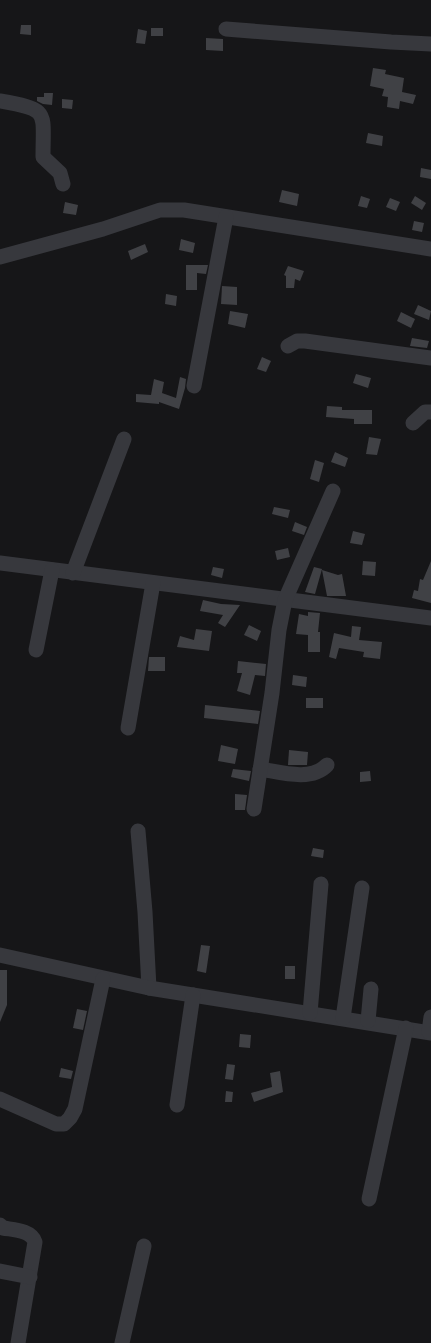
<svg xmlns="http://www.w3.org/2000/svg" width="431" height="1343" font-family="'Fira Sans',sans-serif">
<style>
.building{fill:#404145}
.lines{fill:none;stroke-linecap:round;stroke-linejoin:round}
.minor{stroke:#37383d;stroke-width:15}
</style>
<rect width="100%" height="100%" fill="#161618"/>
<g class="building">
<polygon points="21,25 31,25 31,35 20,34"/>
<rect x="151" y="28" width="12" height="8"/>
<polygon points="138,29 147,31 145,44 136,43"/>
<polygon points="206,38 223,39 223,51 206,50"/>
<polygon points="373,68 386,70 385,74 404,78 402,92 416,95 413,104 400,101 399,109 387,107 388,97 382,96 384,89 370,86"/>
<polygon points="44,93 53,93 52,105 43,104 37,101 37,97 44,97"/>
<polygon points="62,99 73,100 72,109 62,108"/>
<polygon points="368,133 383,136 382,146 366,143"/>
<polygon points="421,168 431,170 431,179 420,177"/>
<polygon points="282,190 299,194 297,206 279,202"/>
<polygon points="361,196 370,199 367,208 358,206"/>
<polygon points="415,196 426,203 422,210 411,203"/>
<polygon points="390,198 400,202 396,211 386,207"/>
<polygon points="65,202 78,205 76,215 63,213"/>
<polygon points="414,221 424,223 422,232 412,230"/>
<polygon points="181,239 195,243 193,253 179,250"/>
<polygon points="145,244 148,252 131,260 128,251"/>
<polygon points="186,265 208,265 206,274 197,273 197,290 186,290"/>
<polygon points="288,266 304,271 300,281 295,279 294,288 286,288 286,276 284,275"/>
<polygon points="222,286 237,287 237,305 221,304"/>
<polygon points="166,294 177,296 176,306 165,304"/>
<polygon points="418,305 431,311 429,320 414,314"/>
<polygon points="230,311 248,314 245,328 228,324"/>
<polygon points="401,312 415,319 411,328 397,321"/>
<polygon points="412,338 429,341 427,348 410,346"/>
<polygon points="262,357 271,361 266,372 257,369"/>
<polygon points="356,374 371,378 368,388 353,383"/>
<polygon points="180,377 186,379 185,388 179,409 159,402 159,404 136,402 136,394 151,395 154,379 164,382 162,393 176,398"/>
<polygon points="327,406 342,407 342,410 372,410 372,424 354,424 354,419 326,417"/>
<polygon points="369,437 381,439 377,455 366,454"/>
<polygon points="335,452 348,458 345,467 331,462"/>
<polygon points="315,460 324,463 319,482 310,479"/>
<polygon points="274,507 290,510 288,518 272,514"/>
<polygon points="295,522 307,527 304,535 292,531"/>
<polygon points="353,531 365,534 362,545 350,543"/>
<polygon points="288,548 290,557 277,560 275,551"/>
<polygon points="363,561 376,562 375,576 362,575"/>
<polygon points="431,561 431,603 412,598 414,590 418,591 420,579 423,580"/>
<polygon points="213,567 224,569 222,578 211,575"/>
<polygon points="314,567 322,569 315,594 305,592"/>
<polygon points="322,570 338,575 342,574 346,596 327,596"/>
<polygon points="203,600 221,604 240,605 225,627 218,623 223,615 200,611"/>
<polygon points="308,612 320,613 318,632 320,632 320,652 308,652 308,635 296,634 299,614 308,616"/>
<polygon points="249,625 261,631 257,641 244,635"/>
<polygon points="352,626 361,627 359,640 382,642 380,659 363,657 364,652 339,648 336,659 329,657 334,633 351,637"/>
<polygon points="196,629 212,631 209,651 177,647 180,636 194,640"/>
<polygon points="149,657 165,657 165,671 148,671"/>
<polygon points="238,661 266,664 265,676 255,675 250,695 237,691 242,673 237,673"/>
<polygon points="293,675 307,677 306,687 292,685"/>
<rect x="306" y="698" width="17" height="10"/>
<polygon points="205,705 260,711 258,724 204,718"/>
<polygon points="221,745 238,749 235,764 218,761"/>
<polygon points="289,750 308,752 307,765 288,765"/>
<polygon points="233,769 251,771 249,781 231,777"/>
<polygon points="370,771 371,781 360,782 360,772"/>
<polygon points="235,794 247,795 245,810 235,810"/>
<polygon points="313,848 324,850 323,858 311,856"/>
<polygon points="201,945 210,946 206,973 197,971"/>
<rect x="285" y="966" width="10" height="13"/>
<polygon points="0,970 7,970 7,1005 0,1022"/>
<polygon points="77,1009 87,1011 83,1030 73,1028"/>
<polygon points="240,1034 251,1035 250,1048 239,1047"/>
<polygon points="227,1064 235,1065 233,1080 225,1079"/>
<polygon points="61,1068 73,1071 71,1079 59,1077"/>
<polygon points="280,1071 283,1092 254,1102 251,1093 272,1087 270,1073"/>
<polygon points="226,1091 233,1092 232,1102 225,1102"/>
</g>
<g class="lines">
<g class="minor">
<polyline points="226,29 391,42 431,44"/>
<path d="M0 101C50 110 43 110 43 157L60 173 63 184"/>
<polyline points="0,257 103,229 160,210 184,210 431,249"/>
<polyline points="288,346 297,341 305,341 431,358"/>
<polyline points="194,386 226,217"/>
<polyline points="413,423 425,412 431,412"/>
<polyline points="0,563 431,618"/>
<polyline points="73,573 124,439"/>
<polyline points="36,650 52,570"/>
<polyline points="128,728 153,583"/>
<path d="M260 769C280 772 311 782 327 765"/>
<polyline points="254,809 272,693 279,630 285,600 333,491"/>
<polyline points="138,831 145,912 149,988"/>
<polyline points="0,955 149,988 431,1033"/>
<polyline points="310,1013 321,884"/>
<polyline points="343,1018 362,888"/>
<polyline points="368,1021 371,989"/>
<polyline points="429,1032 431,1017"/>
<polyline points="0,1099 56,1124 64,1124 70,1118 75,1109 103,979"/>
<polyline points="177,1105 193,995"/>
<polyline points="369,1199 406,1028"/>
<path d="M0 1225 3 1228C14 1230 31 1230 35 1242L18 1343"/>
<polyline points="0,1271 30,1277"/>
<polyline points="122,1343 144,1246"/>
</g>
</g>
</svg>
